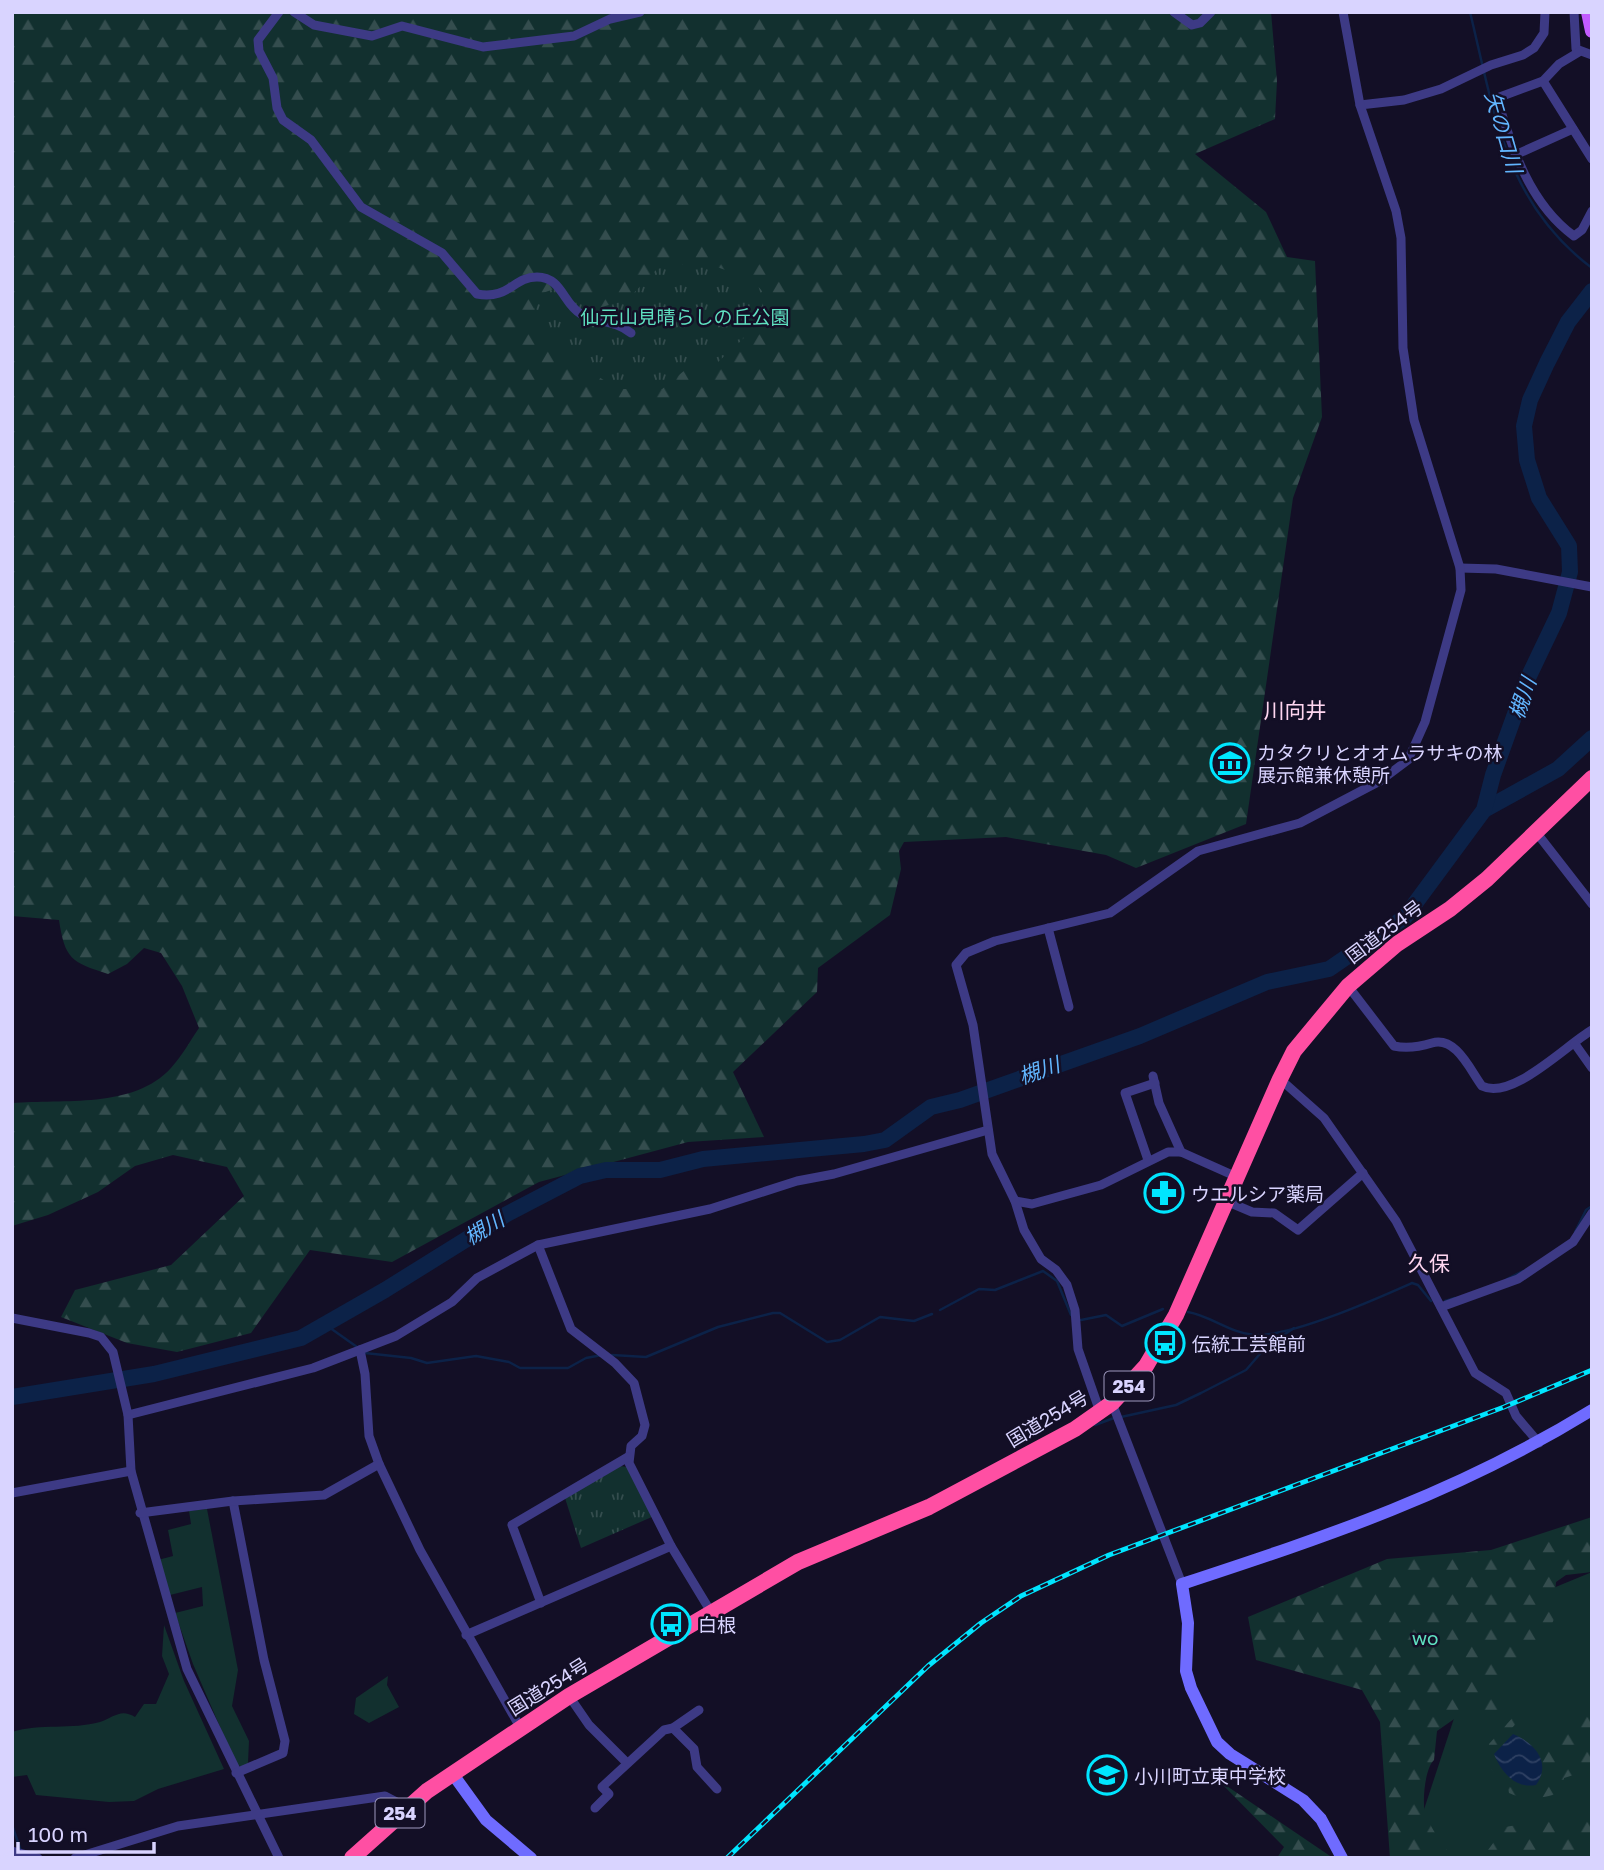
<svg xmlns="http://www.w3.org/2000/svg" width="1604" height="1870" font-family="'Golos Text','Noto Sans JP',sans-serif">
<style>
.grass{fill:#12302f}
.forest{fill:url(#forest-firs)}
.park{fill:url(#park-tufts)}
.water{fill:url(#water-waves)}
.lines{fill:none;stroke-linecap:round;stroke-linejoin:round}
.stream{stroke:#0c2248;stroke-width:2.5}
.river{stroke:#0c2248;stroke-width:16}
.street{stroke:#3d3a85;stroke-width:9}
.secondary{stroke:#6f6bff;stroke-width:12}
.primary{stroke:#c25bff;stroke-width:14}
.highway{stroke:#ff4fa3;stroke-width:16}
.rail-casing{stroke:#00e5ff;stroke-width:5}
.rail{stroke:#130f26;stroke-width:2.5;stroke-dasharray:8;stroke-linecap:butt}
.labels{text-anchor:middle;dominant-baseline:central;stroke-width:5;stroke-linejoin:round;paint-order:stroke}
.shield{fill:#130f26;stroke:#9e99be;stroke-width:2}
.shield-label{font-size:18px;font-weight:bold;fill:#d9d4ff}
.park-label{font-size:19px;fill:#5fe0c0;stroke:#130f26}
.poi-label{font-size:19px;fill:#d9d4ff;stroke:#130f26;text-anchor:start}
.street-label{font-size:19px;fill:#d9d4ff;stroke:#130f26}
.water-label{font-size:21px;font-style:italic;fill:#62b6ff;stroke:#130f26}
.neighbourhood-label{font-size:21px;fill:#ffd6f0;stroke:#130f26}
</style>
<defs>
<pattern id="forest-firs" width="22" height="20" patternUnits="userSpaceOnUse" patternTransform="scale(1.75)"><rect width="22" height="20" fill="#12302f"/><path d="M5 1l3.5 6h-7zM16 11l3.5 6h-7z" fill="#344d4e"/></pattern>
<pattern id="park-tufts" width="24" height="20" patternUnits="userSpaceOnUse" patternTransform="scale(1.75)"><rect width="24" height="20" fill="#12302f"/><path d="M3 7l-1-3M5 7V3M7 7l1-3M15 17l-1-3M17 17v-4M19 17l1-3" fill="none" stroke="#344d4e"/></pattern>
<pattern id="water-waves" width="16" height="10" patternUnits="userSpaceOnUse" patternTransform="scale(1.75)"><rect width="16" height="10" fill="#0c2248"/><path d="M0 5q4-4 8 0t8 0" fill="none" stroke="#2f4163"/></pattern>
</defs>
<rect width="100%" height="100%" fill="#130f26"/>
<g class="grass">
<polygon points="207,1509 238,1670 232,1706 249,1741 248,1763 242,1767 236,1764 193,1664 175,1613 203,1606 202,1587 170,1595 158,1560 173,1556 168,1530 191,1524 189,1511"/>
<polygon points="1592,1572 1592,1858 1408,1858 1488,1615"/>
<path d="M164 1625 184 1681 224 1769 158 1789 134 1801 109 1802 36 1795 27 1775 12 1777V1732C40 1723 72 1730 100 1722 114 1717 121 1708 135 1717L144 1704H156L169 1674 162 1656Z"/>
<polygon points="388,1676 387,1685 399,1707 369,1723 354,1714 356,1698"/>
</g>
<g class="forest">
<path d="M12 12H1271L1277 81 1275 119 1195 154 1266 212 1287 257 1315 261 1322 417 1293 498 1246 824 1136 868 1106 855 1006 837 904 842 899 851 901 869 890 915 818 968 817 992 733 1072 764 1137 688 1142 539 1182 392 1262 310 1250 251 1333 177 1352 127 1343 61 1317 75 1290 171 1265 244 1196 227 1167 173 1155 135 1166 98 1192 48 1215 12 1226V1103C63 1099 134 1109 171 1068 182 1056 190 1041 199 1028L182 986 161 953 144 948 127 964 108 974C71 962 65 959 59 920L12 916Z"/>
<path d="M1592 1517V1572L1566 1575 1556 1582 1555 1593 1559 1606C1557 1612 1546 1639 1544 1642 1530 1661 1497 1665 1492 1689L1500 1697 1501 1707 1492 1718H1482L1467 1710 1437 1731 1434 1760C1425 1768 1422 1801 1425 1813 1428 1823 1447 1855 1456 1858H1390L1380 1722 1362 1690 1256 1660 1248 1617 1387 1559 1491 1550Z"/>
<path d="M1592 1706V1765L1583 1772 1564 1778 1561 1790C1550 1800 1522 1800 1509 1793L1507 1783 1538 1765 1553 1734 1578 1727Z"/>
<polygon points="1515,1715 1522,1717 1500,1741 1493,1755 1504,1772 1498,1778 1487,1763 1489,1744"/>
<polygon points="1218,1780 1333,1858 1277,1858 1284,1847"/>
<polygon points="1592,1812 1592,1858 1468,1858 1488,1850 1505,1827"/>
</g>
<g class="park">
<polygon points="701,261 752,280 764,293 762,306 743,339 718,362 685,370 662,389 617,389 572,359 529,323 540,294 565,285 598,308 627,300 657,269"/>
<polygon points="620,1466 627,1467 654,1516 581,1548 565,1498"/>
</g>
<path class="water" d="M1513 1734C1535 1743 1552 1763 1536 1785 1515 1789 1501 1772 1494 1754Z"/>
<g class="lines">
<g class="stream">
<path d="M1470 12C1494 111 1505 203 1592 268"/>
<polyline points="1575,1232 1586,1210 1592,1206"/>
<polyline points="1507,1279 1523,1271"/>
<polyline points="1445,1301 1455,1298"/>
<polyline points="940,1310 979,1289 995,1290 1043,1271 1057,1281 1071,1315"/>
<path d="M1188 1312C1211 1316 1230 1333 1254 1335 1291 1337 1376 1299 1412 1283L1418 1285 1431 1301"/>
<polyline points="1081,1320 1106,1315 1122,1326 1163,1309"/>
<polyline points="326,1325 357,1347"/>
<polyline points="365,1353 411,1358 427,1363 476,1356 509,1362 520,1368 568,1368 586,1358 602,1355"/>
<polyline points="612,1355 646,1357 718,1327 773,1313 780,1313 827,1342 840,1340 880,1317 914,1321 932,1314"/>
<polyline points="1121,1417 1176,1405 1201,1393 1246,1370 1266,1347 1294,1328"/>
<polyline points="1095,1425 1114,1418"/>
<polyline points="12,1825 21,1851"/>
</g>
<g class="river">
<polyline points="1484,810 1558,769 1592,738"/>
<polyline points="12,1397 154,1374 301,1338 385,1290 507,1214 580,1176 606,1170 660,1170 703,1159 864,1144 885,1140 931,1107 960,1100 1140,1036 1267,982 1329,969 1405,917 1484,810 1493,775 1528,678 1559,613 1570,572 1569,546 1539,498 1527,460 1524,426 1530,400 1547,363 1568,322 1592,291"/>
</g>
<g class="street">
<path d="M279 12 258 40 259 51 273 78 277 108 283 120 311 140 361 207 442 253 477 294C509 300 513 277 537 277 562 277 563 304 581 314 597 323 615 320 631 333"/>
<polyline points="294,12 314,25 372,36 402,26 483,47 574,36 610,19 640,12"/>
<polyline points="1174,12 1192,25 1200,23 1211,12"/>
<polyline points="1574,12 1576,49 1592,55"/>
<path d="M1579 52 1559 64 1543 81 1497 98C1512 149 1530 204 1574 236L1582 230 1592 211"/>
<polyline points="1543,81 1592,159"/>
<polyline points="1360,105 1404,100 1441,89 1491,65 1523,55 1534,48 1544,33 1545,12"/>
<polyline points="1515,155 1573,129"/>
<polyline points="1460,568 1496,569 1592,587"/>
<polyline points="1536,832 1592,904"/>
<polyline points="1048,928 1069,1007"/>
<path d="M1348 986 1394 1046C1407 1049 1419 1047 1432 1043 1456 1036 1470 1070 1482 1086 1512 1101 1566 1045 1592 1030"/>
<polyline points="1575,1044 1592,1068"/>
<polyline points="1153,1076 1159,1103 1181,1152"/>
<polyline points="1280,1079 1324,1118 1396,1221 1475,1373 1506,1393 1516,1416 1539,1443"/>
<polyline points="1148,1160 1125,1093 1155,1083"/>
<polyline points="1015,1201 1032,1204 1101,1185 1168,1152 1181,1152 1237,1177"/>
<polyline points="1226,1201 1252,1212 1274,1213 1298,1230 1363,1173"/>
<polyline points="538,1245 571,1329 615,1363 634,1383 645,1425 642,1436 631,1446 629,1463 671,1546 711,1612"/>
<polyline points="1441,1307 1518,1279 1573,1242 1592,1213"/>
<polyline points="12,1318 89,1333 101,1337 113,1352 128,1415 131,1471 187,1669 279,1858"/>
<polyline points="360,1350 365,1374 369,1436 379,1464 420,1550 521,1729"/>
<polyline points="1112,1403 1182,1584"/>
<polyline points="1100,1412 1078,1349 1075,1310 1067,1285 1056,1270 1041,1259 1024,1230 1015,1201 992,1154 973,1025 956,965 966,953 995,941 1110,913 1198,851 1300,823 1380,781 1408,760 1425,722 1461,590 1460,568 1414,420 1403,348 1401,238 1396,211 1360,105 1343,12"/>
<polyline points="128,1415 313,1368 396,1336 452,1302 477,1278 538,1245 710,1209 797,1181 834,1174 988,1130"/>
<polyline points="12,1493 131,1471"/>
<polyline points="233,1501 264,1660 285,1741 283,1753 236,1773"/>
<polyline points="140,1513 233,1501 324,1495 379,1464"/>
<polyline points="541,1603 512,1525 628,1457"/>
<polyline points="466,1635 671,1546"/>
<polyline points="569,1696 589,1725 627,1763"/>
<polyline points="673,1728 694,1749 697,1767 717,1789"/>
<polyline points="595,1808 609,1794 602,1787 664,1730 673,1728 699,1710"/>
<polyline points="12,1851 38,1858"/>
<polyline points="75,1858 178,1826 385,1796 406,1807"/>
</g>
<g class="secondary">
<polyline points="452,1773 486,1820 531,1858"/>
<path d="M1342 1858 1321 1819 1303 1800 1230 1754 1217 1742 1191 1688 1186 1671 1188 1623 1182 1584C1331 1535 1457 1493 1592 1410"/>
</g>
<polyline class="primary" points="1588,12 1592,31"/>
<polyline class="highway" points="352,1858 427,1791 569,1696 798,1562 929,1507 1075,1429 1112,1403 1146,1366 1176,1315 1280,1079 1294,1051 1348,986 1397,944 1450,909 1487,879 1592,778"/>
<g class="rail-casing">
<polyline id="rail" points="727,1858 928,1666 981,1623 1021,1596 1109,1555 1504,1407 1592,1370"/>
</g>
<use href="#rail" class="rail"/>
</g>
<defs>
<g id="museum-ring" transform="scale(2.0125)"><circle r="9.5" fill="#130f26" stroke="#00e5ff" stroke-width="1.5"/><path d="M0-6L6-3V-2H-6V-3ZM-5-1h2V3h-2ZM-1-1h2V3h-2ZM3-1h2V3H3ZM-6 4H6V6H-6Z" fill="#00e5ff"/></g>
<g id="pharmacy-ring" transform="scale(2.0125)"><circle r="9.5" fill="#130f26" stroke="#00e5ff" stroke-width="1.5"/><path d="M-2-6h4v4h4v4h-4v4h-4v-4h-4v-4h4Z" fill="#00e5ff"/></g>
<g id="bus-ring" transform="scale(2.0125)"><circle r="9.5" fill="#130f26" stroke="#00e5ff" stroke-width="1.5"/><path d="M-5-6H5V4H4V6H2V4H-2V6H-4V4H-5ZM-3.5-4V0h7V-4ZM-3.5 1.2v1.5H-2V1.2ZM2 1.2v1.5H3.5V1.2Z" fill="#00e5ff"/></g>
<g id="school-ring" transform="scale(2.0125)"><circle r="9.5" fill="#130f26" stroke="#00e5ff" stroke-width="1.5"/><path d="M0-5L7-2L0 1L-7-2ZM-4 1L0 2.5L4 1V4Q0 6-4 4Z" fill="#00e5ff"/></g>
</defs>
<g fill-rule="evenodd">
<use href="#museum-ring" x="1230" y="763"/>
<use href="#pharmacy-ring" x="1164" y="1193"/>
<use href="#bus-ring" x="1165" y="1343"/>
<use href="#bus-ring" x="671" y="1624"/>
<use href="#school-ring" x="1107" y="1775"/>
</g>
<g class="labels">
<g class="shield">
<rect x="1104.5" y="1371.5" width="49" height="29" rx="5"/>
<rect x="375.5" y="1798.5" width="49" height="29" rx="5"/>
</g>
<g class="shield-label">
<text x="1129" y="1386">254</text>
<text x="400" y="1813">254</text>
</g>
<g class="park-label">
<text x="685" y="316">仙元山見晴らしの丘公園</text>
<text x="1425" y="1637">wo</text>
</g>
<g class="poi-label">
<text x="1257" y="752">カタクリとオオムラサキの林<tspan x="1257" dy="22">展示館兼休憩所</tspan></text>
<text x="1191" y="1193">ウエルシア薬局</text>
<text x="1192" y="1343">伝統工芸館前</text>
<text x="698" y="1624">白根</text>
<text x="1134" y="1775">小川町立東中学校</text>
</g>
<g class="street-label">
<text transform="translate(1384 931) rotate(-37)">国道254号</text>
<text transform="translate(1047 1418) rotate(-31)">国道254号</text>
<text transform="translate(548 1686) rotate(-32)">国道254号</text>
</g>
<g class="water-label">
<text transform="translate(1504 132) rotate(74)">矢の口川</text>
<text transform="translate(1522 698) rotate(-71)">槻川</text>
<text transform="translate(1039 1070) rotate(-19)">槻川</text>
<text transform="translate(484 1228) rotate(-31)">槻川</text>
</g>
<g class="neighbourhood-label">
<text x="1295" y="710">川向井</text>
<text x="1429" y="1263">久保</text>
</g>
</g>
<rect width="1604" height="1870" fill="none" stroke="#d9d4ff" stroke-width="28"/>
<path d="M18 1842v10h136v-10" fill="none" stroke="#d9d4ff" stroke-width="3.5"/>
<text x="28" y="1842" font-size="21" fill="#d9d4ff" stroke="#130f26" stroke-width="5" paint-order="stroke">100 m</text>
</svg>
